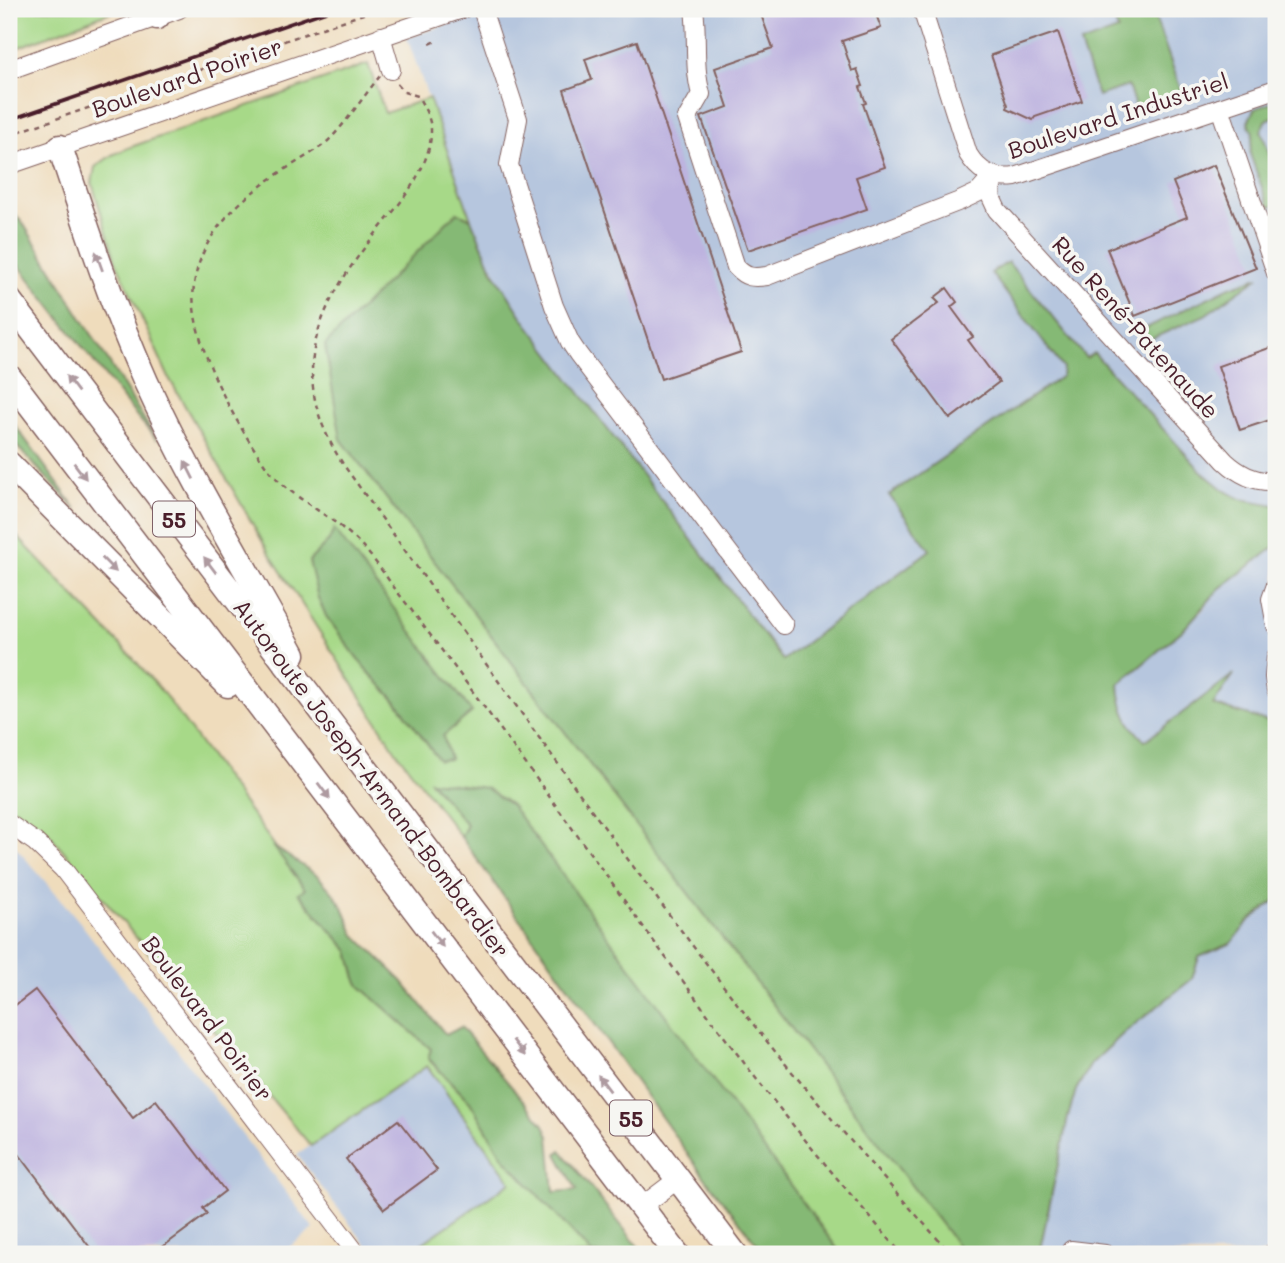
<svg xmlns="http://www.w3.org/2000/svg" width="1285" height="1263" font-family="Mali,sans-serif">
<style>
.industrial{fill:#b6c6de}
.green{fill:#a7d988;stroke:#787c5a;stroke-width:2;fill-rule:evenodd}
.forest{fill:#85b974;stroke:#686c50;stroke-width:2}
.building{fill:#bdb3df}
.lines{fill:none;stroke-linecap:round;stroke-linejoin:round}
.minor-casing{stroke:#84615e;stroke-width:20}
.highway-casing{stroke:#84615e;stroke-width:27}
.path{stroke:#84615e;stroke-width:2.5;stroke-dasharray:5 5;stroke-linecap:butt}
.minor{stroke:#fff;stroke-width:18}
.highway{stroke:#fff;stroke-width:24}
.rail{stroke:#4a1f2b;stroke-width:3.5}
.oneway{fill:#ae9aa0}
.labels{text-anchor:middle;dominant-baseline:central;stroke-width:7;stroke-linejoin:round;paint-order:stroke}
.shield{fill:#f6f6f2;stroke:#7e6067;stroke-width:2}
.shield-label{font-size:21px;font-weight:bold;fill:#4a1f2b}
.street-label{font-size:23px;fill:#4a1f2b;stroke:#f6f6f2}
</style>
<rect width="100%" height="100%" fill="#f6f6f2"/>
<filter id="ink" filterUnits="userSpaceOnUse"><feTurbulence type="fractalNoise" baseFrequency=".0143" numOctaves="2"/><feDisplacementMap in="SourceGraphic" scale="14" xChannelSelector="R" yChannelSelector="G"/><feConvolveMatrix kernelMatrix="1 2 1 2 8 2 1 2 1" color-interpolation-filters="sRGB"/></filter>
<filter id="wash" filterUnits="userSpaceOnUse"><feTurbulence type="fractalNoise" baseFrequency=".00686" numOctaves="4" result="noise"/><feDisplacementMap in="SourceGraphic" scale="28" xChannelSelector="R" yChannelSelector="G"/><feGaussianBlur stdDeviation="1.57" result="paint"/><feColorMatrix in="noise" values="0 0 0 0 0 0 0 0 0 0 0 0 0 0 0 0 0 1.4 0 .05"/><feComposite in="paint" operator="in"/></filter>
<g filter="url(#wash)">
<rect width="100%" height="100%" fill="#efdcbc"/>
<g class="industrial">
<polygon points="491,9 1276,9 1276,505 1241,499 1225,491 1203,473 1093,353 1063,368 1062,376 890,495 931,550 783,660 523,318 507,295 481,245 407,38"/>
<polygon points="1276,546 1276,724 1212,705 1232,676 1145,741 1127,720 1121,702 1119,684 1201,612 1219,589"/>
<polygon points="9,844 14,845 79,921 314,1229 280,1254 9,1254"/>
<polygon points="1276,900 1276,1254 1039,1254 1068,1117 1076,1091 1091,1064 1199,957 1232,943 1248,922"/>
<polygon points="427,1066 511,1182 407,1254 373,1254 297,1155"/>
</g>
<g class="green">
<polygon points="9,9 118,9 9,51"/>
<path d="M368 64 385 113 429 98 471 219 457 212 341 439 964 1254H841L798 1196 456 785 431 781 467 825 461 837 395 750 268 551 169 378 116 262 92 183 95 167 112 155 128 148ZM334 530 472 712 442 736 450 759 365 668 326 616 309 561 329 541Z"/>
<polygon points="9,528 132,657 164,694 306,889 298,893 349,951 356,978 360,986 431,1049 428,1059 470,1102 503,1157 592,1254 407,1254 511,1182 427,1066 311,1146 46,830 9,806"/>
</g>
<g class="forest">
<polygon points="1110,9 1152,9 1182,93 1136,109 1128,86 1098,96 1080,44 1118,30"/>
<polygon points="1276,101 1276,116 1266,120 1261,131 1276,171 1276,205 1269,207 1250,154 1253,133 1248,122 1254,109"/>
<polygon points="9,211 21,220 157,440 130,408 9,253"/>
<path d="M457 212 471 219 493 271 523 318 783 660 930 550 889 495 1062 376 1063 368 991 273 1008 262 1086 358 1094 353 1203 473 1225 491 1241 499 1276 505V546L1219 589 1184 629 1119 684C1120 707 1128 726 1145 741L1234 674 1213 705 1276 724V900L1248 922 1232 943 1199 957 1192 979 1125 1032 1091 1064 1076 1090 1068 1117 1039 1254H964L341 439 325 345Z"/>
<polygon points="1259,277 1205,315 1144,342 1142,330 1230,287"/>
<polygon points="9,417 77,510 9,438"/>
<polygon points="334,529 472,712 443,736 450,759 439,760 396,701 365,668 326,616 318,598 309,561 329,541"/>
<polygon points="430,781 486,788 511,805 841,1254 765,1254 705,1178 461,837 467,825"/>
<polygon points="273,846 318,876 333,893 343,907 354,934 402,981 446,1035 461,1027 544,1125 549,1136 554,1192 577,1190 557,1154 561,1150 644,1254 592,1254 503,1157 470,1102 428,1058 431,1049 360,986 356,978 349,951 298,893 305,889"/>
</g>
<g id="blocks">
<g class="building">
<polygon points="759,9 874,9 881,28 842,41 852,71 857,69 863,86 860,87 866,103 863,104 885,167 856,177 867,209 748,250 701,117 728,107 715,68 773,48"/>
<polygon points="1058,32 1082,101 1035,117 1033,120 1007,108 1008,105 991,55"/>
<polygon points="637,41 741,352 661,379 564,90 592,80 585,59"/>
<polygon points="1214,165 1256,268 1135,316 1107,249 1187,217 1173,182"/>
<polygon points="947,288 957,302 951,307 973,337 968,340 999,382 950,419 891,339 939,303 934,298"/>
<polygon points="1272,347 1276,360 1276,418 1240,430 1218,366"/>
<polygon points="35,990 133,1118 156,1100 225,1191 203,1208 207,1214 153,1254 95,1254 9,1141 9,1010"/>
<polygon points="398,1120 437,1170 384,1209 346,1159"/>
</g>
</g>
</g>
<g filter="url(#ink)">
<use href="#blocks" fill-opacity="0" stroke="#84615e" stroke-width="2"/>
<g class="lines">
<g class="minor-casing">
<g id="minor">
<polyline points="482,9 518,119 509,165 554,306 570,342 578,354 784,625"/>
<path d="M694 9C698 37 693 66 701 94L687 118 736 267C746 278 753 278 767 276L960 201 979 192 993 176"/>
<path d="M922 9 968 154C979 172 994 180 1015 177L1276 89"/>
<polyline points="381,36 391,70"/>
<polyline points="9,70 179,9"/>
<polyline points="1220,108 1276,273"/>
<polyline points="9,165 462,9"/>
<path d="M993 176 991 197 997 210 1225 461C1240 475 1256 483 1276 481"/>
<polyline points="1276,585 1271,599 1276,626"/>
<polyline points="1276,657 1274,677 1276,690"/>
<polyline points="9,824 35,842 63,869 357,1254"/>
<polyline points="641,1207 678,1179"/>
<polyline points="1071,1250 1105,1254"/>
<polyline points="1272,1254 1276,1250"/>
</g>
</g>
<g class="highway-casing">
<g id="highway">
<polyline points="153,9 157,17"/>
<path d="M60 147C86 226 112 306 146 382 189 476 243 564 293 654"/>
<polyline points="9,300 735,1254"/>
<polyline points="9,377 677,1254"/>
<polyline points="9,464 228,685"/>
</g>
</g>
<g class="path">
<polyline points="430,44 436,41"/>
<path d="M380 76C363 97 347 122 328 141 315 152 298 161 284 170 242 197 201 232 194 285 187 339 237 427 269 470 290 496 321 510 346 531 367 547 383 573 399 594 519 749 629 912 748 1068 797 1132 849 1193 902 1254"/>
<path d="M397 84 404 92 418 96C423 106 431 118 431 130 432 163 404 199 384 223 319 303 281 371 345 467 482 657 616 850 761 1034 822 1110 887 1182 951 1254"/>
<polyline points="9,135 378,9"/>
</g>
<use href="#minor" class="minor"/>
<use href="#highway" class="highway"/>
<polyline class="rail" points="9,120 332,9"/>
</g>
<defs><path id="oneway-solid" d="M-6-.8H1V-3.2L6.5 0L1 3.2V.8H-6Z" transform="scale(1.75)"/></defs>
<g class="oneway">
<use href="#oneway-solid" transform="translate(99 261) rotate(-110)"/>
<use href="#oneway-solid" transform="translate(72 384) rotate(-127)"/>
<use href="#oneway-solid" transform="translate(189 470) rotate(-117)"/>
<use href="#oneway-solid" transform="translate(80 471) rotate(53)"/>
<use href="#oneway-solid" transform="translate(109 565) rotate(45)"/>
<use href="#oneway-solid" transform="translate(210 565) rotate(-127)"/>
<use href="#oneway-solid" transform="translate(324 791) rotate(53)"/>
<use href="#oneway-solid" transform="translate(437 939) rotate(53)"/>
<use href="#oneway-solid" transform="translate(519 1048) rotate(53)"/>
<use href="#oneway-solid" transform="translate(604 1083) rotate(-127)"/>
</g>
</g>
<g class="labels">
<g class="shield">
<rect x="153" y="501.5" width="42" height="35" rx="5"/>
<rect x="610" y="1100.5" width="42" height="35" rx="5"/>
</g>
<g class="shield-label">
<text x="174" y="519">55</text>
<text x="631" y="1118">55</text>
</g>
<g class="street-label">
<text transform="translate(187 77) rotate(-19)">Boulevard Poirier</text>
<text transform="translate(1118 115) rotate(-18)">Boulevard Industriel</text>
<text transform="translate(1136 327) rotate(48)">Rue René-Patenaude</text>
<text transform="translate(372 778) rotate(53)">Autoroute Joseph-Armand-Bombardier</text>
<text transform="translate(208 1018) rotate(53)">Boulevard Poirier</text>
</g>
</g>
<rect width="1285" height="1263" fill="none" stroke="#f6f6f2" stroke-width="35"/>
</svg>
